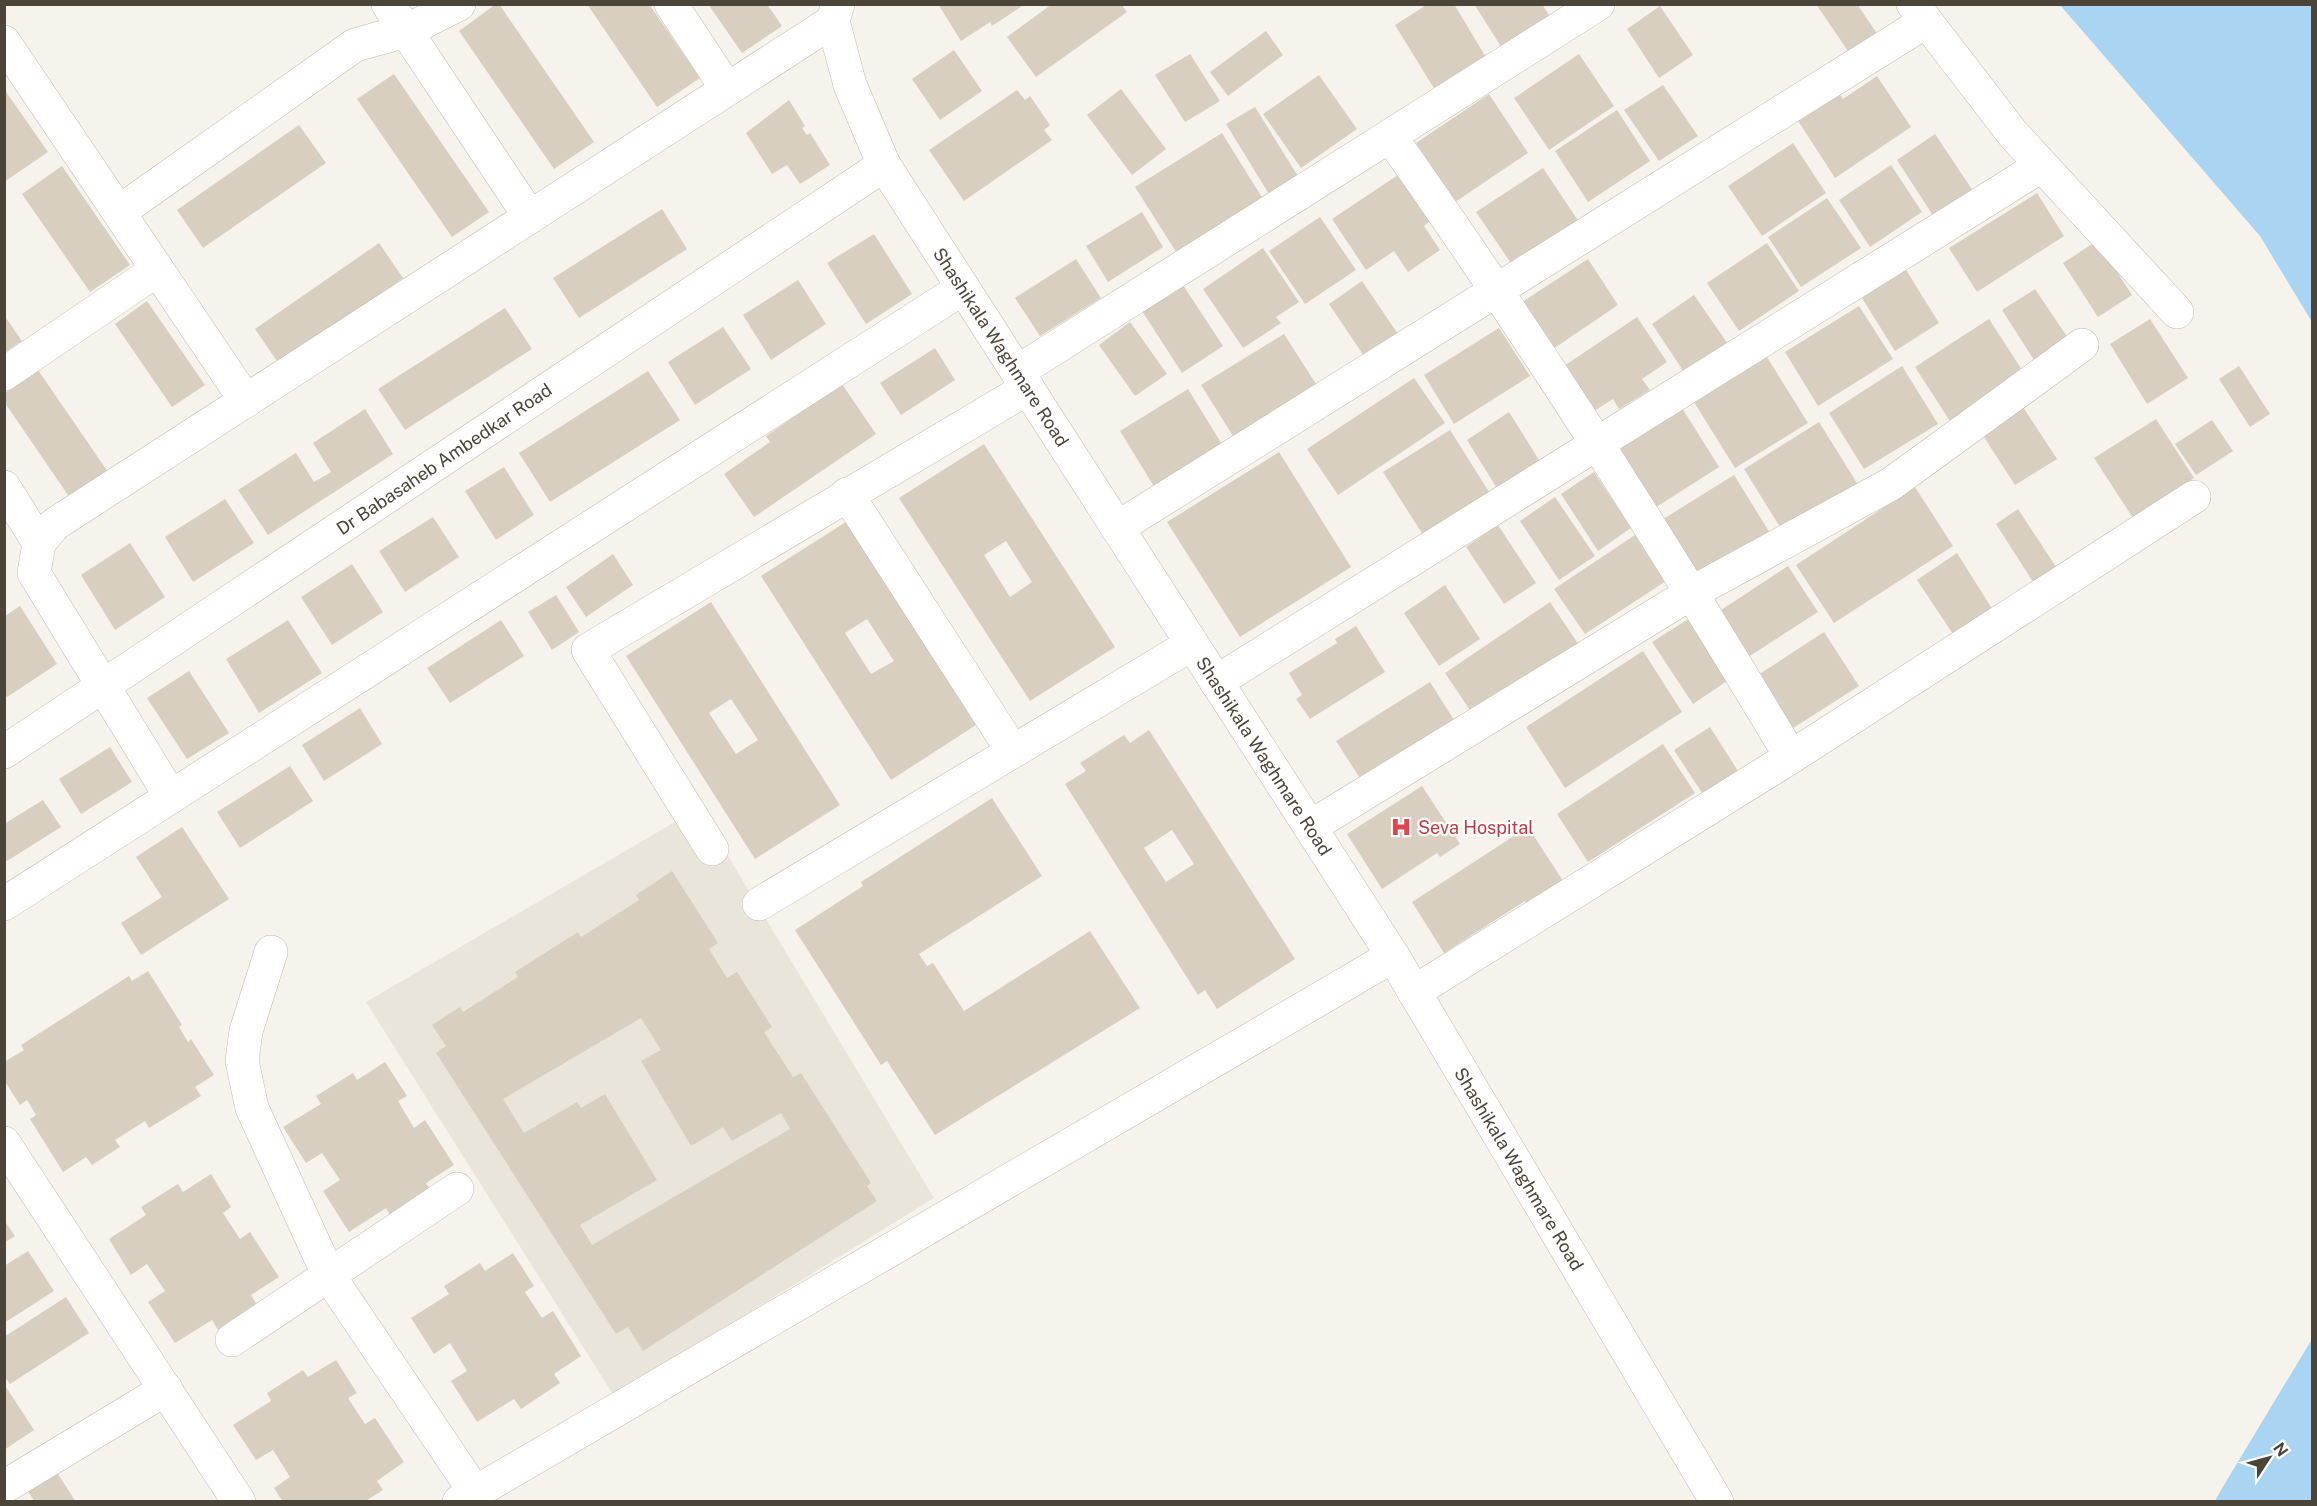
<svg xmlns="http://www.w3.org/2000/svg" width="2317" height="1506" font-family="'Public Sans',sans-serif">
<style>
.residential{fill:#eae5da}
.water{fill:#a9d4f2}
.building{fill:#d8cfc1;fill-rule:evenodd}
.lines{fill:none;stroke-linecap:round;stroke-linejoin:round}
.minor-casing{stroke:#c2bbae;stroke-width:34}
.minor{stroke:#fff;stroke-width:33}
.labels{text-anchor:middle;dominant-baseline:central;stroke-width:4.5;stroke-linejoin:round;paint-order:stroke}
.street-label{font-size:18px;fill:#4b4439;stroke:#fff}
.health-label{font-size:18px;fill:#be3a42;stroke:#fff;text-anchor:start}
</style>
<rect width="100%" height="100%" fill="#f6f3ec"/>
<polygon class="residential" points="699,808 934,1198 614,1396 366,1002"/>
<g class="water">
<polygon points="2060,5 2312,5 2312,322 2260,236"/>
<polygon points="2312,1339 2312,1501 2215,1501 2221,1490"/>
</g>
<g class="building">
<polygon points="496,4 499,4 594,142 554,169 459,31"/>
<polygon points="587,4 649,4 700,78 657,107"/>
<polygon points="708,4 767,4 782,26 742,53"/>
<polygon points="938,4 1025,4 992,26 990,22 961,41"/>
<polygon points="1052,4 1121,4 1127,12 1036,77 1007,37"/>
<polygon points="1428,4 1454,4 1487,59 1435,90 1395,25"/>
<polygon points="1474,4 1542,4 1551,18 1502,48"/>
<polygon points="1816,4 1857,4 1878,35 1850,54"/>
<polygon points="1660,6 1693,55 1659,78 1627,29"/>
<polygon points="1266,31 1283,55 1228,96 1210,72"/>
<polygon points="954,50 982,91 940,120 912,79"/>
<polygon points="1190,54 1220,101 1185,122 1155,75"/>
<polygon points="1579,54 1614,106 1549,150 1514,98"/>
<polygon points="394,74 489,212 452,237 357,99"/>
<polygon points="1319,75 1357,129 1301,168 1263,114"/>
<polygon points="1877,76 1911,127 1835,178 1795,116 1836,88 1843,99"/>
<polygon points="1663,85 1698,136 1659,161 1624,110"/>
<polygon points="4,89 48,152 4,182"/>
<polygon points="1121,89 1166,149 1132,175 1087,115"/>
<polygon points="1017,90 1025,100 1030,96 1050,125 1044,130 1052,140 964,201 929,150"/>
<polygon points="1489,94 1528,153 1455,202 1416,143"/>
<polygon points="789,100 805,126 802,128 807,135 810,133 830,165 800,184 787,165 772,174 746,133"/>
<polygon points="1255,107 1301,181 1272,199 1226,124"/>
<polygon points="1617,110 1650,161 1588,202 1555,151"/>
<polygon points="299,125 326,163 203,248 177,210"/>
<polygon points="1222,133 1266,204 1180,258 1135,187"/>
<polygon points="1935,134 1973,191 1934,217 1897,160"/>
<polygon points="1793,143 1826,193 1762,236 1728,186"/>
<polygon points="1891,165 1922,212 1870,247 1839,200"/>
<polygon points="62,166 130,265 90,292 22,194"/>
<polygon points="1543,168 1579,222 1513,266 1476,212"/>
<polygon points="1398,175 1430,221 1424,226 1440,250 1408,272 1394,251 1366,270 1332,219"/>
<polygon points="2037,193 2064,236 1977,292 1949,248"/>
<polygon points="1827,198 1861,248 1801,287 1768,237"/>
<polygon points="662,209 687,249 579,318 553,278"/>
<polygon points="1142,212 1163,247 1108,282 1086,246"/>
<polygon points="1320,217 1356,270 1305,304 1269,251"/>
<polygon points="874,234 912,294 866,324 827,263"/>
<polygon points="2097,241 2132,295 2098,317 2063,263"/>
<polygon points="379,243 403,278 279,364 255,329"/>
<polygon points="1767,243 1799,291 1739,331 1707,283"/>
<polygon points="1263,248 1299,302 1276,317 1281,323 1243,348 1203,289"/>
<polygon points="1076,259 1101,298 1040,336 1015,298"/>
<polygon points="1588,259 1618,305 1550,351 1519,304"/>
<polygon points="1906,270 1939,323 1895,351 1862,298"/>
<polygon points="798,280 826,324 771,360 743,315"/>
<polygon points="1362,281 1400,337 1366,359 1329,304"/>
<polygon points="1183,285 1223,346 1182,373 1142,311"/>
<polygon points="2035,289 2070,341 2036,363 2002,310"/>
<polygon points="1694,295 1730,347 1686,375 1652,324"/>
<polygon points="147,301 205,385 172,407 115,324"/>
<polygon points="1859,306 1893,359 1818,406 1785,352"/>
<polygon points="505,308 532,349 405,430 378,389"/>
<polygon points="4,315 22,341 4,353"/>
<polygon points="1637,317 1667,362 1642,379 1650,390 1619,409 1613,399 1594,411 1564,366"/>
<polygon points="1989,319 2024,373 1950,421 1915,367"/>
<polygon points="2150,319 2188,378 2147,404 2110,344"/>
<polygon points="1130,322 1167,374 1135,396 1099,345"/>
<polygon points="723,327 751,369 695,405 668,362"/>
<polygon points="1499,328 1530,376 1454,424 1424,375"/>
<polygon points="1284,334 1316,384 1233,436 1201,385"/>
<polygon points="935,348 955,380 901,415 880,383"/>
<polygon points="1767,357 1808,423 1735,468 1694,402"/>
<polygon points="1902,366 1938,424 1864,469 1829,413"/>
<polygon points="2239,366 2270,414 2250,427 2219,379"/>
<polygon points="38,370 108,472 70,498 5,403 5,393"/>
<polygon points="648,371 680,420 550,502 519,453"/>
<polygon points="1414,378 1445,423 1338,495 1307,449"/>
<polygon points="842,384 876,434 754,517 724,474 770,442 766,436"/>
<polygon points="1188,389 1226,451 1158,493 1120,431"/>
<polygon points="1679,403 1719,467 1650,511 1610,446"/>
<polygon points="2021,404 2057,459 2015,485 1980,431"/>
<polygon points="365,409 393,454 268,535 238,490 296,453 314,482 331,472 313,443"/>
<polygon points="1509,412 1541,463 1498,490 1467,440"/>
<polygon points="2156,419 2194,478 2133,518 2094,458"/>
<polygon points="2212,420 2233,451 2196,475 2175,444"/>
<polygon points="1819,422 1860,488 1785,535 1744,469"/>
<polygon points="1450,430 1491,495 1425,538 1383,472"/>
<path d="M984 444 1115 647 1030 701 899 498ZM1006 541 1032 582 1010 597 984 555Z"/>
<polygon points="1279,452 1351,567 1240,637 1167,522"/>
<polygon points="504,467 534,515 496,540 465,491"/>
<polygon points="1594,472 1631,528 1598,551 1561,494"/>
<polygon points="1734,475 1770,533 1696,579 1660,521"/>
<polygon points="1915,487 1953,546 1834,623 1796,565"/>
<polygon points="1555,497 1595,556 1559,580 1520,521"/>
<polygon points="225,499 254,543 193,582 165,537"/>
<polygon points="2018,509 2056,567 2033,582 1996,524"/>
<polygon points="433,517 459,557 405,592 379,551"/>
<path d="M846 522 976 725 891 780 761 576ZM867 619 894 661 871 674 845 633Z"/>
<polygon points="1498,525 1536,583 1504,604 1466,547"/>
<polygon points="1635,535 1666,581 1585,634 1554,589"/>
<polygon points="130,543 165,597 115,630 81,575"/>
<polygon points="1957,553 1996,615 1957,640 1917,580"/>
<polygon points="613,554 633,585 586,617 566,587"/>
<polygon points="352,564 383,612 332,645 301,597"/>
<polygon points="1788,566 1818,612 1745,659 1715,614"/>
<polygon points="1445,585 1480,639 1439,666 1404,613"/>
<polygon points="556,595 579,632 552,650 528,612"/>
<path d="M711 602 840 805 755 859 626 656ZM731 699 758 740 736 754 709 713Z"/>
<polygon points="1550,602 1579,645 1474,716 1445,673"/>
<polygon points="20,606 57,664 7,697 5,693 5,616"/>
<polygon points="1690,618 1730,679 1693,704 1652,642"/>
<polygon points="288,620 322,673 259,713 226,659"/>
<polygon points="501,620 524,656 450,703 427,668"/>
<polygon points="1356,626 1385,672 1310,719 1296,699 1302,695 1289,673 1337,643 1335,639"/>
<polygon points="1824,632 1859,686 1790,730 1755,677"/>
<polygon points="1643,651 1682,712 1565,788 1526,727"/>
<polygon points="189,671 229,733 187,759 147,698"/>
<polygon points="1430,682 1459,728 1365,786 1336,741"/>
<polygon points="360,708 382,744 324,781 302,745"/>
<polygon points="1710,727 1745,782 1710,805 1674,750"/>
<path d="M1149 730 1295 959 1217 1009 1205 990 1198 995 1065 784 1086 771 1080 763 1124 735 1130 743ZM1172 830 1194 864 1166 882 1144 848Z"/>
<polygon points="1663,744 1695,793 1588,862 1557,814"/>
<polygon points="110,747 132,782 81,814 59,779"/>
<polygon points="290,766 313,801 240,848 217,812"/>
<polygon points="1422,786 1460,844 1440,857 1437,853 1382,889 1347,834"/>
<polygon points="992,798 1042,876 919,954 927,966 933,963 964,1011 1090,931 1140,1008 935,1135 887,1061 881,1065 795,930 863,886 861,882"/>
<polygon points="43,800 61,827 7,861 4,857 4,824"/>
<polygon points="182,827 229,899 141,955 121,923 162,897 136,857"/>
<polygon points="1528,827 1565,884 1530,908 1525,901 1444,953 1412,902"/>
<path d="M672 871 718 943 709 949 727 978 737 972 772 1027 764 1032 793 1077 801 1073 871 1183 867 1186 877 1201 643 1351 628 1327 616 1334 436 1053 446 1046 432 1025 460 1007 463 1012 518 977 515 972 578 932 581 937 639 900 636 895ZM641 1018 661 1050 641 1061 691 1146 723 1127 732 1141 781 1113 790 1129 592 1245 580 1225 657 1180 605 1094 581 1108 577 1102 524 1133 503 1099Z"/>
<polygon points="148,971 182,1025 179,1027 188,1042 191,1039 214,1075 195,1087 201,1096 149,1128 145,1121 115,1140 120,1147 92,1165 86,1157 63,1172 30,1119 36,1115 27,1100 20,1105 4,1080 4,1062 24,1050 21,1045 129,976 132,981"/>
<polygon points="385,1062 407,1096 398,1101 414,1128 425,1120 454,1165 426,1183 432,1193 392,1218 386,1208 349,1232 323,1191 340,1180 322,1153 306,1163 283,1127 321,1104 316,1096 353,1073 357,1080"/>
<polygon points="211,1174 231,1207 223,1213 240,1239 250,1232 279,1277 251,1295 257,1305 218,1330 212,1320 175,1343 148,1302 165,1291 147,1264 131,1275 109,1239 146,1215 141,1207 178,1184 183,1192"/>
<polygon points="4,1220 15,1236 4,1243"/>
<polygon points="28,1251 54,1291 4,1323 4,1266"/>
<polygon points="513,1253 534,1286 525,1292 542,1318 553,1311 581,1356 554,1374 560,1383 521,1409 514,1399 477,1422 451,1381 467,1371 450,1343 434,1354 411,1318 449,1294 444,1286 480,1263 485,1271"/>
<polygon points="66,1297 89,1333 10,1384 4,1376 4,1337"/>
<polygon points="336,1360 357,1393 348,1398 365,1424 375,1418 404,1462 377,1481 383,1490 364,1502 283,1502 274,1488 290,1477 273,1450 256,1460 233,1425 271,1401 267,1393 303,1370 308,1377"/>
<polygon points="4,1384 34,1430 4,1450"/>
<polygon points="54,1468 76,1502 35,1502 25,1487"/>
</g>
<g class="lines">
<g class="minor-casing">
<g id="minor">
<polyline points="388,4 530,217"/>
<polyline points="671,4 727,89"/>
<polyline points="838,4 833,21 850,85 884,165 1393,956 1717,1502"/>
<polyline points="1913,4 2013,134 2177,312"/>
<polyline points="4,42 246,401"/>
<path d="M1390 136C1532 337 1665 546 1791 757"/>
<polyline points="119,212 355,45 406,31 459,4"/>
<polyline points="1017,372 1598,4"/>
<polyline points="4,374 157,270"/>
<polyline points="4,487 39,543"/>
<polyline points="847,494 1012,750"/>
<polyline points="1117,528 1925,22"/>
<polyline points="1216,682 2041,166"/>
<polyline points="4,752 884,165"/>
<polyline points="171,797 34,573 39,543 55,524 833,21"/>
<polyline points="1310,827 1693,592 1891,484 2082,345"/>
<polyline points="712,849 588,650 1028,388"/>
<polyline points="4,904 963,288"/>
<polyline points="759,904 1192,644"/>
<polyline points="271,952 246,1031 242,1061 252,1108 329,1276 475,1492"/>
<polyline points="1414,992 1791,757 2194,497"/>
<polyline points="4,1143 239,1502"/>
<polyline points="232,1340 457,1189"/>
<polyline points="4,1487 166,1389"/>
<polyline points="459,1502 1393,956"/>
</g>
</g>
<use href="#minor" class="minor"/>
</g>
<defs>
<g id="hospital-bare" transform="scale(1.62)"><path d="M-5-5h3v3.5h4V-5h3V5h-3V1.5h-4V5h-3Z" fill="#e0444e" stroke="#fff" stroke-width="2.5" paint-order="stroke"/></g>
</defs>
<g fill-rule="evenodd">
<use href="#hospital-bare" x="1401" y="827"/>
</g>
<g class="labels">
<g class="street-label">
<text transform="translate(1001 347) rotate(57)">Shashikala Waghmare Road</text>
<text transform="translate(444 459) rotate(-34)">Dr Babasaheb Ambedkar Road</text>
<text transform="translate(1264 756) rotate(57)">Shashikala Waghmare Road</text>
<text transform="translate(1519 1169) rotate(59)">Shashikala Waghmare Road</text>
</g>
<g class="health-label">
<text x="1418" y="827">Seva Hospital</text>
</g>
</g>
<rect width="2317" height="1506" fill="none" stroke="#4b4439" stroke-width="12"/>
<g transform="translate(2269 1458) rotate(54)" stroke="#ffffff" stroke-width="4.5" paint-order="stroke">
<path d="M0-4.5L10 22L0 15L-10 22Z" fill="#4b4439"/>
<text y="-9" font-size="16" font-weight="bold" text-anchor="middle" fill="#4b4439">N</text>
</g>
</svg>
